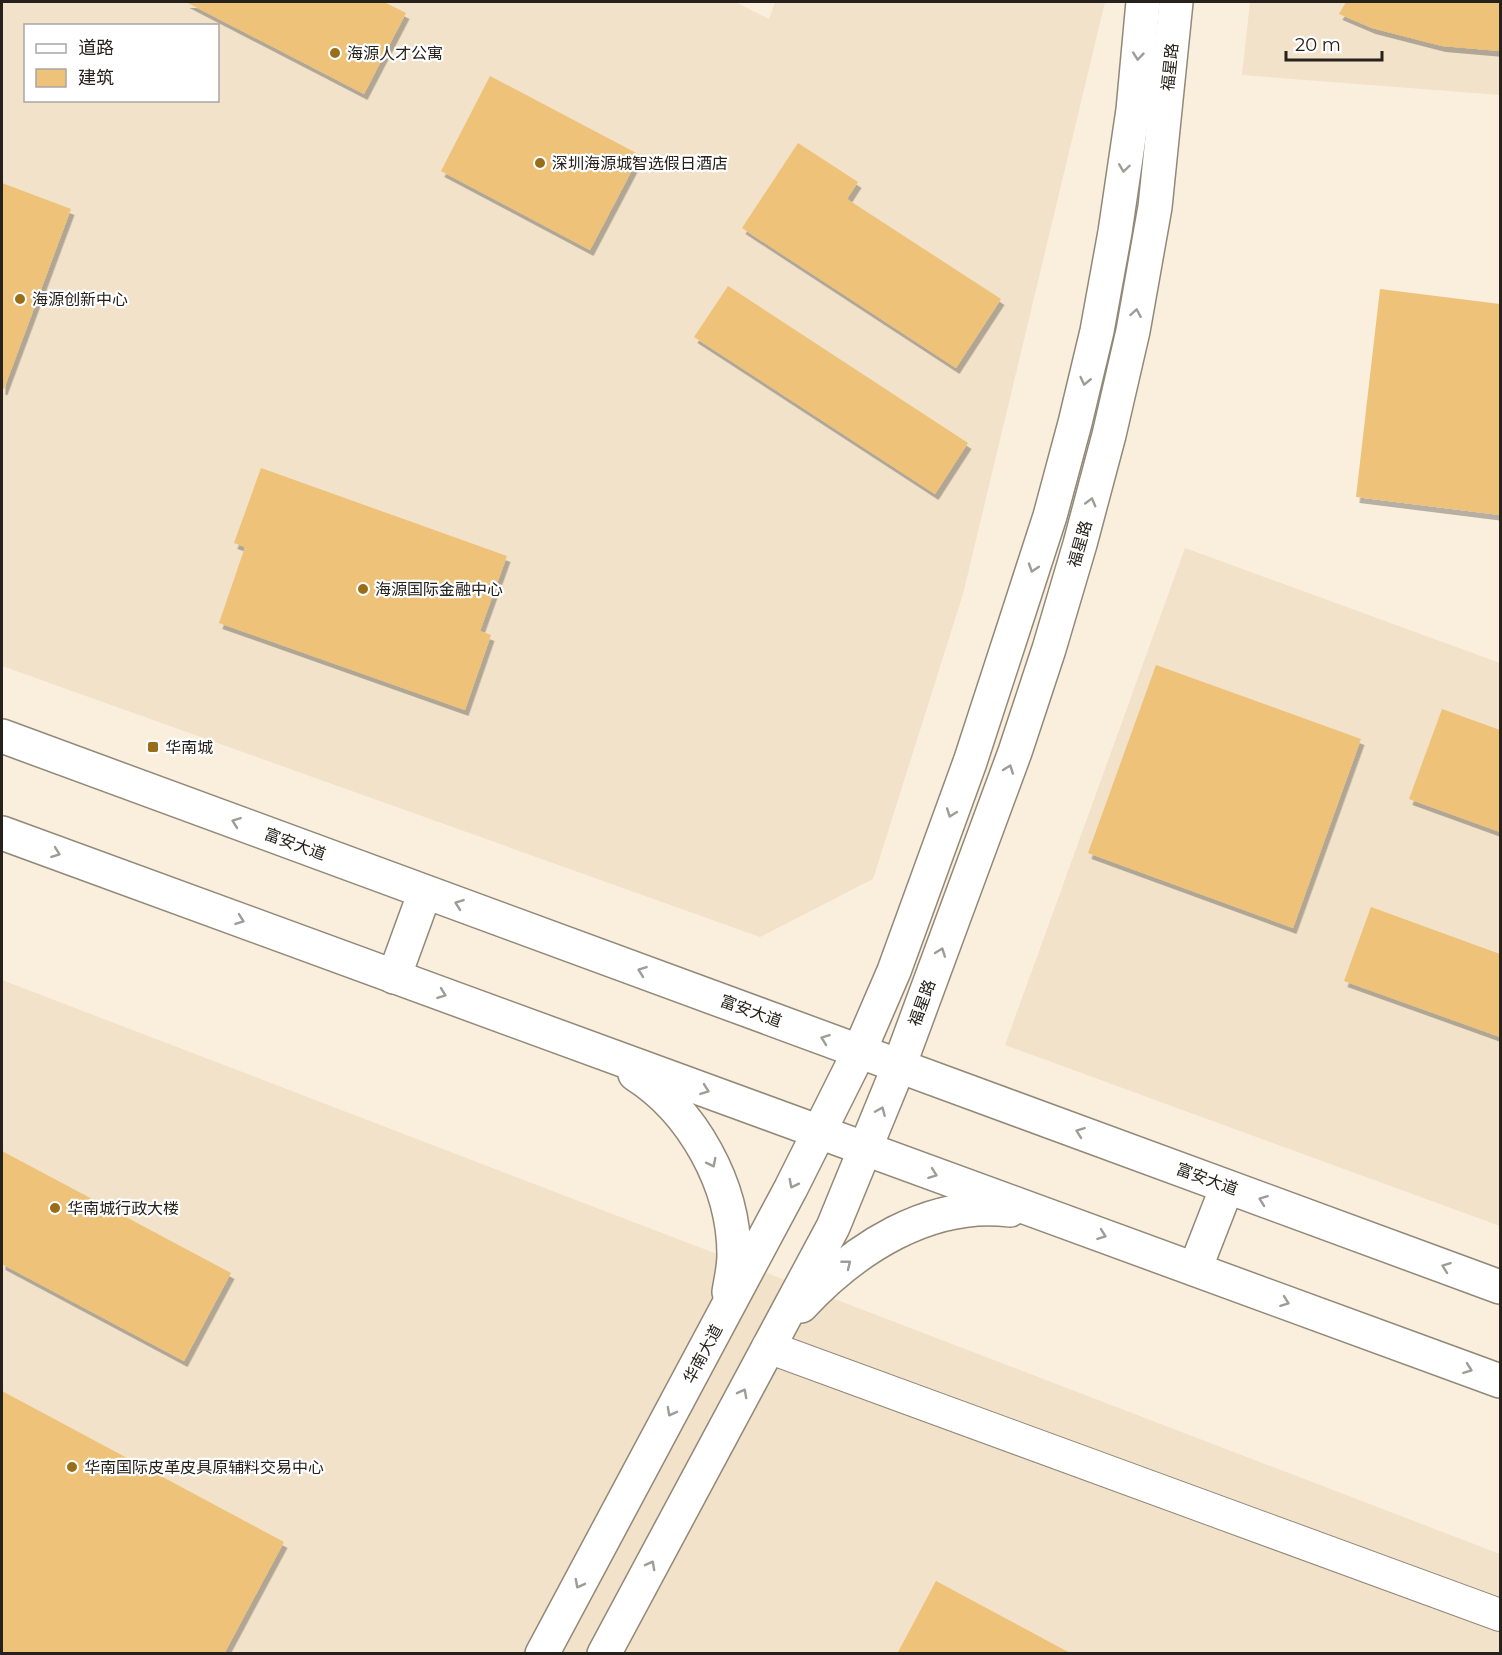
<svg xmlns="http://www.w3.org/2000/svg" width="1502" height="1655" font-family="Montserrat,'Noto Sans SC',sans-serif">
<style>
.built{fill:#f1e2c9;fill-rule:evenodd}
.building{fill:#eec279;filter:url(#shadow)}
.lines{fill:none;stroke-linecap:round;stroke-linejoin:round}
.street-casing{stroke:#928878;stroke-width:34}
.secondary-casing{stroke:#928878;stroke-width:36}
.street{stroke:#fff;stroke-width:32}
.secondary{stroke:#fff;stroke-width:33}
.oneway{stroke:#9d9c98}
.poi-dot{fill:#986e1b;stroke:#fff;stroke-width:2}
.labels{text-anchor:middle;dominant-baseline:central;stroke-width:4.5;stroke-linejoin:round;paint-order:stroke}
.poi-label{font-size:16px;fill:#26221b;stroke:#fff;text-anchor:start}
.street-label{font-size:16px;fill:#26221b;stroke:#fff}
</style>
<defs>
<filter id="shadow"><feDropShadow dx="3.5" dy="6" stdDeviation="0" flood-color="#0004"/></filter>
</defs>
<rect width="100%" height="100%" fill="#faefdd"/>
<g class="built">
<path d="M2 2H735L769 19 775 2H1105L963 594 873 879 760 937 2 666ZM26 26H218V100H26Z"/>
<polygon points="1250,2 1500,2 1500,95 1242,75"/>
<polygon points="1185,548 1500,663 1500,1226 1005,1045"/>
<polygon points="2,980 1500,1554 1500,1653 2,1653"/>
</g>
<g class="building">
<polygon points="186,2 384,2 406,13 364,94"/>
<polygon points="1346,2 1500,2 1500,51 1442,46 1372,28 1339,14"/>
<polygon points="490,76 640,155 590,250 441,171"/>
<polygon points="798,143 858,182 847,199 1001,299 956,368 742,228"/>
<polygon points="2,183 71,209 4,389 2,389"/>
<polygon points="728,286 968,443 935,494 694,337"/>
<polygon points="1380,289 1500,304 1500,515 1356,497"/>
<polygon points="261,468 507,556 480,631 491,635 465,710 219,623 245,547 234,543"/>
<polygon points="1156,665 1361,739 1293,928 1088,853"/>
<polygon points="1442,709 1500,730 1500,832 1409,799"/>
<polygon points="1371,907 1500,954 1500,1037 1344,981"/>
<polygon points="2,1151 231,1273 184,1361 2,1264"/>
<polygon points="2,1391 284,1542 224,1654 2,1654"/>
<polygon points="936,1581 1072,1654 897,1654"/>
</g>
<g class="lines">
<g class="street-casing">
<polyline id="street" points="768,1347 1500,1615"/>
</g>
<g class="secondary-casing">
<g id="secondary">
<polyline points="2,736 1500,1287"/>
<polyline points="2,833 1500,1381"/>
<polyline points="394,977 425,892"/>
<path d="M635 1074C693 1111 734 1185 734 1255 734 1267 731 1280 729 1292"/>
<polyline points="1195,1269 1227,1187"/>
<path d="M801 1306C854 1249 929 1200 1010 1210"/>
<polyline points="542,1654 791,1188 859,1052 894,971 970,762 1015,624 1050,516 1075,423 1097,331 1115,232 1133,110 1143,2"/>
<polyline points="604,1654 833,1227 899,1066 1015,752 1049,649 1080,544 1109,435 1133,331 1155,207 1176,2"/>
</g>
</g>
<use href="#street" class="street"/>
<use href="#secondary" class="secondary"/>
</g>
<defs><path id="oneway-chevron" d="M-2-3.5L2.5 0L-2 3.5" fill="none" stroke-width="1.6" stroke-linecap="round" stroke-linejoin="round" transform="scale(1.5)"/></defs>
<g class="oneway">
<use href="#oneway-chevron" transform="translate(1138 56) rotate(96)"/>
<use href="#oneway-chevron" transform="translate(1124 168) rotate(98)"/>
<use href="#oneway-chevron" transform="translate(1136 313) rotate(-80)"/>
<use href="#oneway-chevron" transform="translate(1085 381) rotate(103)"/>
<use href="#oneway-chevron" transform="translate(1091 502) rotate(-75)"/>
<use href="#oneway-chevron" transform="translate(1033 568) rotate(108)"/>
<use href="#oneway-chevron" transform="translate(1009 769) rotate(-70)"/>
<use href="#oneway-chevron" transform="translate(951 813) rotate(110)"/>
<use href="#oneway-chevron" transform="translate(236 822) rotate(-160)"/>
<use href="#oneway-chevron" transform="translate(56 853) rotate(20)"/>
<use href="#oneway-chevron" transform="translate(459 904) rotate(-160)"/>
<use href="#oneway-chevron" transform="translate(240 920) rotate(20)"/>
<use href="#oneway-chevron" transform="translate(941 952) rotate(-70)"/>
<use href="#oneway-chevron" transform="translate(642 971) rotate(-160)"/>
<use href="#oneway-chevron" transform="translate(442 994) rotate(20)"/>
<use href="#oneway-chevron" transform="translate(825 1039) rotate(-160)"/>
<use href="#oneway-chevron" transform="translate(705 1090) rotate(20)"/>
<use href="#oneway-chevron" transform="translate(881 1111) rotate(-67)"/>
<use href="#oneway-chevron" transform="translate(1080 1132) rotate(-160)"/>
<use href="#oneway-chevron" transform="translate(712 1163) rotate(63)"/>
<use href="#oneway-chevron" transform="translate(933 1174) rotate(20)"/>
<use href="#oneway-chevron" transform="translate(793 1184) rotate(117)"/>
<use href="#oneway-chevron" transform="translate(1263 1200) rotate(-160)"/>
<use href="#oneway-chevron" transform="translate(1102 1235) rotate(20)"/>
<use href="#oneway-chevron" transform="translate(847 1264) rotate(-39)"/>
<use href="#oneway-chevron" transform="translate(1446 1267) rotate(-160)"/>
<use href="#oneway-chevron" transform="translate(1285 1302) rotate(20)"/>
<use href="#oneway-chevron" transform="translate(1468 1369) rotate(20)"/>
<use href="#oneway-chevron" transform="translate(743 1393) rotate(-62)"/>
<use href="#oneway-chevron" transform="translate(671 1412) rotate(118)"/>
<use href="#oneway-chevron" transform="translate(651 1565) rotate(-62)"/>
<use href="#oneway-chevron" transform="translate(579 1584) rotate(118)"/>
</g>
<g class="poi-dot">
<circle cx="335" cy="53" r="6"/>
<circle cx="540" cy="163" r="6"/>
<circle cx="20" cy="299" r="6"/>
<circle cx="363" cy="589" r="6"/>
<rect x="147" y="741" width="12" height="12" rx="3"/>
<circle cx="55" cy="1208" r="6"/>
<circle cx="72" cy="1467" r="6"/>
</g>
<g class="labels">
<g class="poi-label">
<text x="347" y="53">海源人才公寓</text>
<text x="552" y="163">深圳海源城智选假日酒店</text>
<text x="32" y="299">海源创新中心</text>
<text x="375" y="589">海源国际金融中心</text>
<text x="165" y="747">华南城</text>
<text x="67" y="1208">华南城行政大楼</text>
<text x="84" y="1467">华南国际皮革皮具原辅料交易中心</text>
</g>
<g class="street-label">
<text transform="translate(1170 67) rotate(-84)">福星路</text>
<text transform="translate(1080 544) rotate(-74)">福星路</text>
<text transform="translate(295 844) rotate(20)">富安大道</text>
<text transform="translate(922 1003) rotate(-70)">福星路</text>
<text transform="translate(751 1011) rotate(20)">富安大道</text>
<text transform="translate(1207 1179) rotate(20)">富安大道</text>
<text transform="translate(703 1354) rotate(-62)">华南大道</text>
</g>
</g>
<rect width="1502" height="1655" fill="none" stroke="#26221b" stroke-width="6"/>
<rect x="24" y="24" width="195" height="78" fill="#ffffff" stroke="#a8a7a4" stroke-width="1.5"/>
<rect x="36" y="44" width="30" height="9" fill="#ffffff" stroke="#a8a7a4" stroke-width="1.5"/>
<text x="78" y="54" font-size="18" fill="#26221b">道路</text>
<rect x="36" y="69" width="30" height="18" fill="#eec279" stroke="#a8a7a4" stroke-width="1.5"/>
<text x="78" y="84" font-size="18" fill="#26221b">建筑</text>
<path d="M1286 51v9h96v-9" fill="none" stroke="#26221b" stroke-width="3"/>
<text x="1295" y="51" font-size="18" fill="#26221b" stroke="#ffffff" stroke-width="4.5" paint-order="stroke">20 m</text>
</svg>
